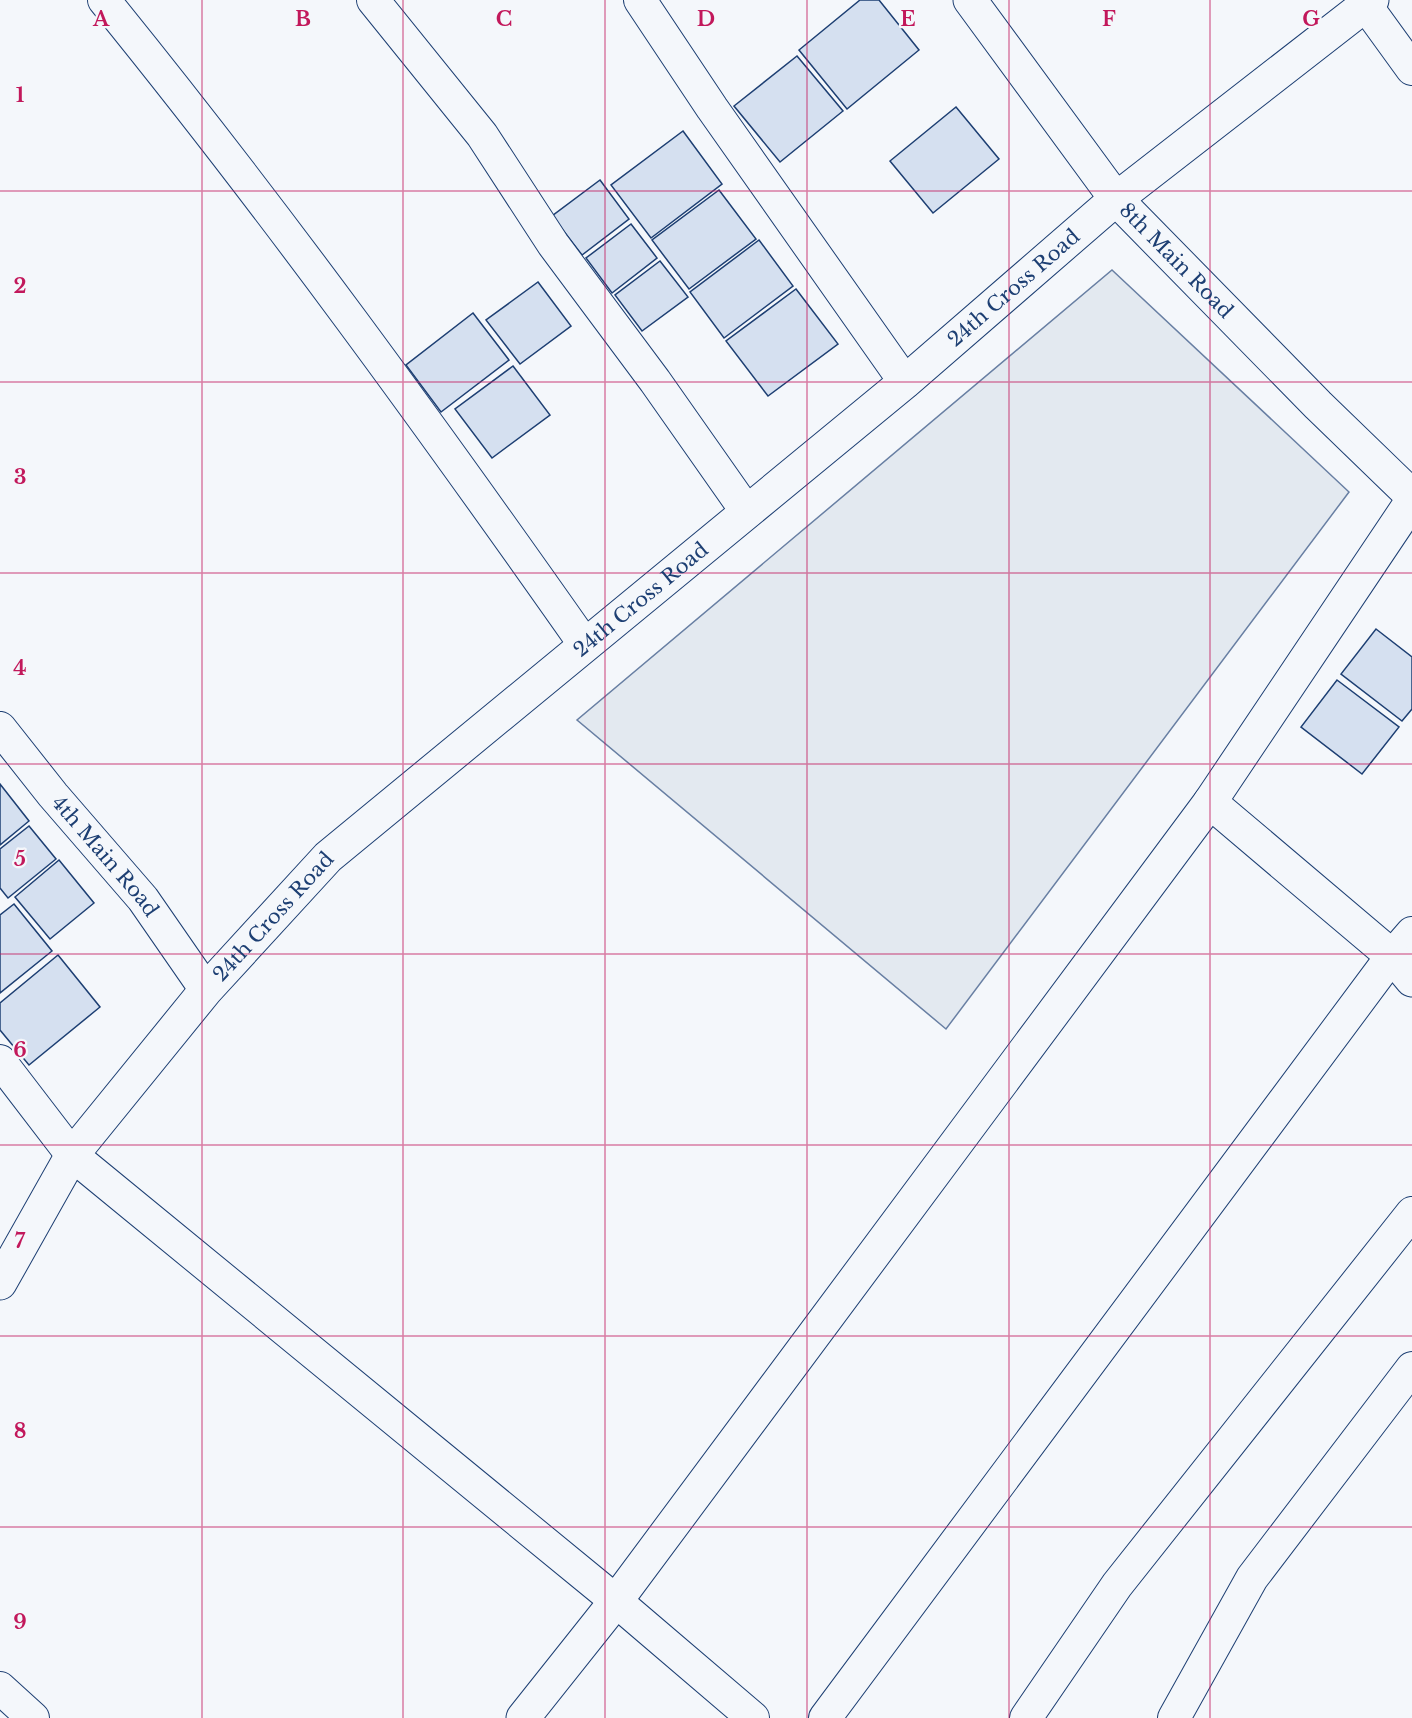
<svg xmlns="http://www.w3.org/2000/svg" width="1412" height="1718" font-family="'Libre Baskerville',serif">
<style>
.green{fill:#e3e9f0;stroke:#687fa3;stroke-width:1.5}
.building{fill:#d5e0f0;stroke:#1d3f73;stroke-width:1.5}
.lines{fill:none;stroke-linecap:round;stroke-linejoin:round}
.minor-casing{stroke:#1d3f73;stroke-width:34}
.tertiary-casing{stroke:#1d3f73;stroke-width:35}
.minor{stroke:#f4f7fb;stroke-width:32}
.tertiary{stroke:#f4f7fb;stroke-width:33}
.grid{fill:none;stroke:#c2185b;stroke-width:1.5;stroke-opacity:0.55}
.labels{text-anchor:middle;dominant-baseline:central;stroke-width:4.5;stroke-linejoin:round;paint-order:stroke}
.street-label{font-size:20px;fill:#1d3f73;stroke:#f4f7fb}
.grid-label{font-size:20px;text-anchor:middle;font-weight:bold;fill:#c2185b;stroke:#f4f7fb;stroke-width:4.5;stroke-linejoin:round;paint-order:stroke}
</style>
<rect width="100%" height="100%" fill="#f4f7fb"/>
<polygon class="green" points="1112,270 1349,492 946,1029 577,720"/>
<g class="building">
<polygon points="860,0 879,0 919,50 847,109 799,50"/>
<polygon points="797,56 843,111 780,162 734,106"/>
<polygon points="956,107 999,159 933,213 890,161"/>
<polygon points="683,131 722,184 651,238 611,185"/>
<polygon points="600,180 629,219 582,255 552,216"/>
<polygon points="719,190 756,239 689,289 652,240"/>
<polygon points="631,224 657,258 612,293 586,258"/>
<polygon points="759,240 793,286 724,338 690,292"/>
<polygon points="660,261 688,297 642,331 615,295"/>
<polygon points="538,282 571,326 520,364 486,320"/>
<polygon points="796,289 838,344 768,396 726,341"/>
<polygon points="473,313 509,360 441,412 406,365"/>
<polygon points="513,366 550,415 492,458 455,409"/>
<polygon points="1376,629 1412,657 1412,709 1402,721 1341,674"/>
<polygon points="1337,680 1399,727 1362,774 1301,727"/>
<polygon points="0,784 29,821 0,845"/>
<polygon points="29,826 56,859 8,898 0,888 0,849"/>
<polygon points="59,860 94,903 50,939 15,897"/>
<polygon points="14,904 52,951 0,993 0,915"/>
<polygon points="58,955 100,1007 29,1065 0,1030 0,1003"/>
</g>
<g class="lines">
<g class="minor-casing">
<g id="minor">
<path d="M104 0C273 208 431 426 585 645"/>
<polyline points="373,0 482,135 553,244 655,381 747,512"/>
<polyline points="640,0 712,108 905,382"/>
<polyline points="1362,0 1412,69"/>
<path id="s1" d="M0 728 53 795 143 899 206 990"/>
<polyline points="0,1061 72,1155 616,1601 753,1718"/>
<polyline points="0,1688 33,1718"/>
<polyline points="825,1718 1392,956 1412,933"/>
<polyline points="1026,1718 1117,1585 1412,1213"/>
<polyline points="1174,1718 1252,1578 1412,1368"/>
</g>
</g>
<g class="tertiary-casing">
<g id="tertiary">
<path id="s2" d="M970 0 1116 199 1318 405 1412 496"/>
<polyline points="1210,802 1392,956 1412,980"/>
<path id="s3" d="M0 1283 72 1155 206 990 328 857 905 382 1116 199 1372 0"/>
<polyline points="523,1718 616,1601 1210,802 1412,501"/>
</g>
</g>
<use href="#minor" class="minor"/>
<use href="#tertiary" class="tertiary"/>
</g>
<path class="grid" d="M202 0V1718M403 0V1718M605 0V1718M807 0V1718M1009 0V1718M1210 0V1718M0 191H1412M0 382H1412M0 573H1412M0 764H1412M0 954H1412M0 1145H1412M0 1336H1412M0 1527H1412"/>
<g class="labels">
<g class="street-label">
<text stroke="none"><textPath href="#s2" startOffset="333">8th Main Road</textPath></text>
<text stroke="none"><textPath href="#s3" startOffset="1431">24th Cross Road</textPath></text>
<text stroke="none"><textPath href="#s3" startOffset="945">24th Cross Road</textPath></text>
<text stroke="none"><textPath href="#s1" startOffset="166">4th Main Road</textPath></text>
<text stroke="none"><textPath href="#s3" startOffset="459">24th Cross Road</textPath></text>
</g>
</g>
<g class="grid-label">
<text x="101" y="26">A</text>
<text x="303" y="26">B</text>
<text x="504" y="26">C</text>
<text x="706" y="26">D</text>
<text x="908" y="26">E</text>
<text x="1109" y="26">F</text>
<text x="1311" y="26">G</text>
<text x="20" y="102">1</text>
<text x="20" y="293">2</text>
<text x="20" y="484">3</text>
<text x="20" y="675">4</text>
<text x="20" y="866">5</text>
<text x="20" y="1057">6</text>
<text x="20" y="1248">7</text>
<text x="20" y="1438">8</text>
<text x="20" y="1629">9</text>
</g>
</svg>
